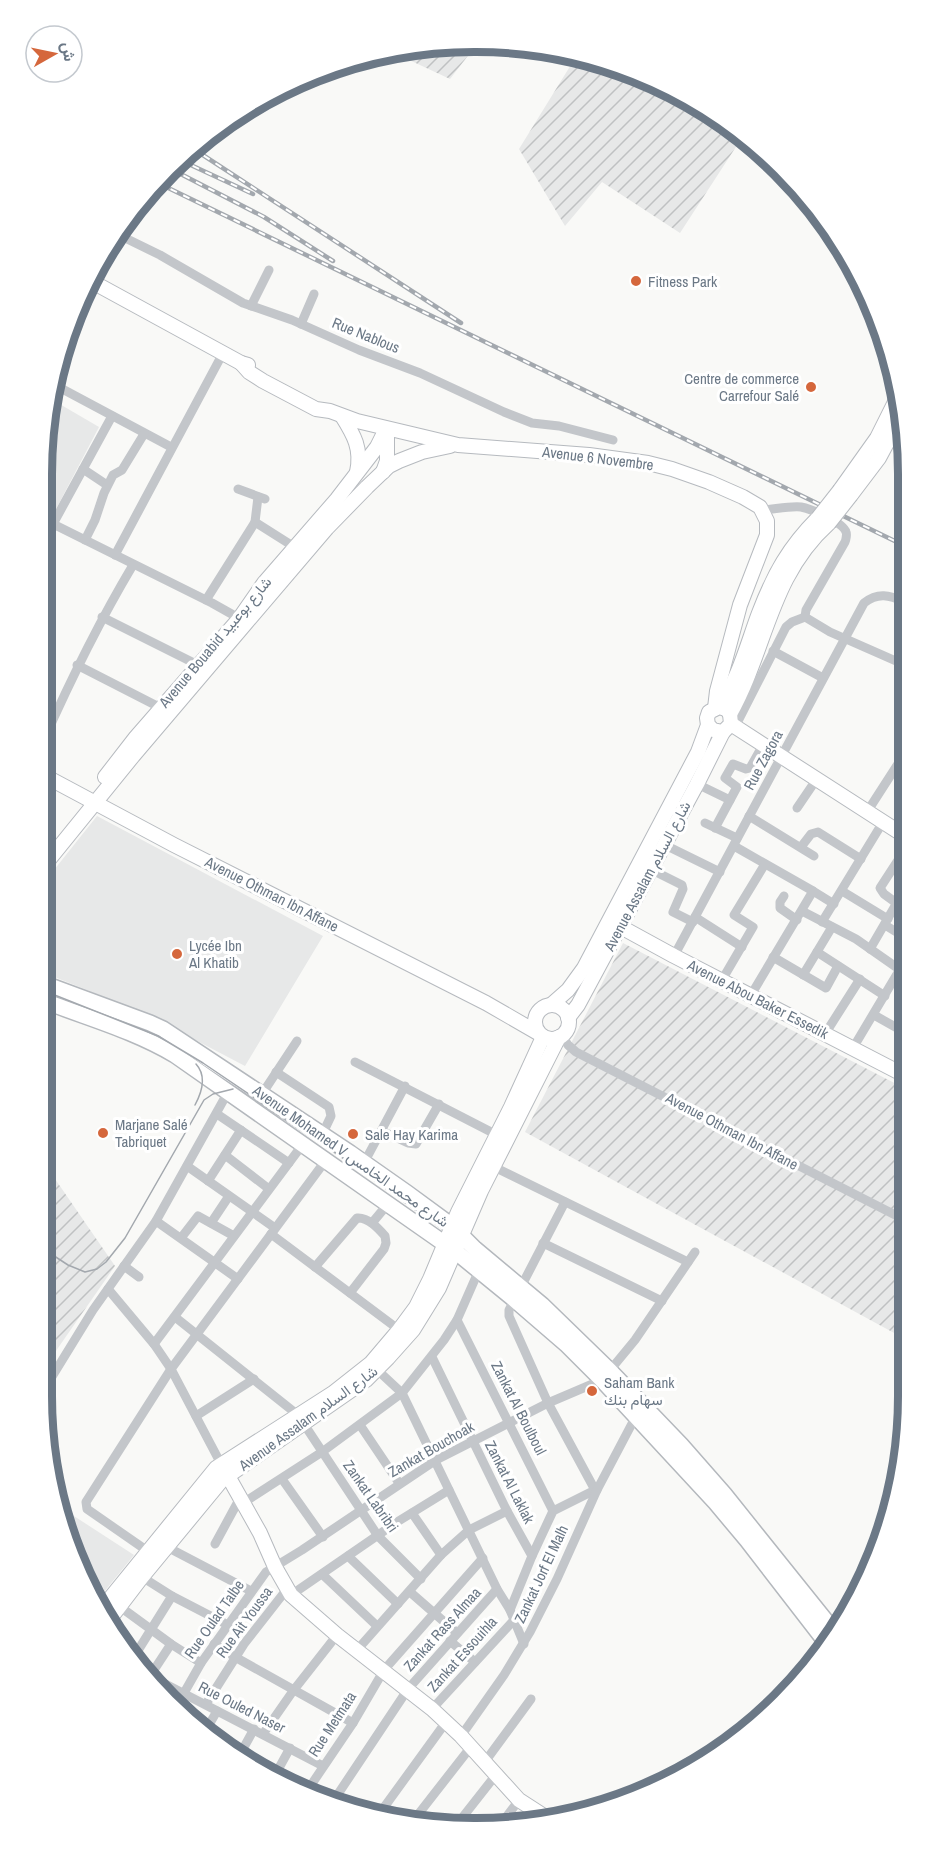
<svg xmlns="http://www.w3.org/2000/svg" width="950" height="1871" font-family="'Archivo Narrow',Vazirmatn,sans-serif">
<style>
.built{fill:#e7e8e8}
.industrial{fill:url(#industrial-furrows)}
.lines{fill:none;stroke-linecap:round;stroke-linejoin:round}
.secondary-casing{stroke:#b6babf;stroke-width:16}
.primary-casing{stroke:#b4b8bd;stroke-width:18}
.street{stroke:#c3c6ca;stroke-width:9}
.secondary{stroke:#fff;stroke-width:14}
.primary{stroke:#fff;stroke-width:15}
.tram{stroke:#a3a8ae;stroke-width:1.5}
.rail-casing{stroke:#a3a8ae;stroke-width:4.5}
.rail{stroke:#fff;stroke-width:2;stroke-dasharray:7;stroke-linecap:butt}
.secondary-bridge-casing{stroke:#b6babf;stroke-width:16;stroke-linecap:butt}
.secondary-bridge{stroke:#fff;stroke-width:14}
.poi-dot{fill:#d5673c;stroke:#fff;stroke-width:2}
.labels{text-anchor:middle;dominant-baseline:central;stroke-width:6;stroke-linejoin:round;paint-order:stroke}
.poi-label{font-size:15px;fill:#6b7886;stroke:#fff;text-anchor:start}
.street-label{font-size:15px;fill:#6b7886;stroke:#fff}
.rim{fill:none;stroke:#6b7886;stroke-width:8}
</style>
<defs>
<pattern id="industrial-furrows" width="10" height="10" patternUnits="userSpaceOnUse" patternTransform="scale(1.5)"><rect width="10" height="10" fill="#e7e8e8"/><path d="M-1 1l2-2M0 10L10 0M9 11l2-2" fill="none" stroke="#bfc1c2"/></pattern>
</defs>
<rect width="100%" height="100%" fill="#f9f9f7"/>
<g class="built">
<polygon points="51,399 99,427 56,509 43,502 43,447"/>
<polygon points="97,816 323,936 245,1066 142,1012 42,972 42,885"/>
<polygon points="60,1507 134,1555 99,1598 65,1536"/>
</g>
<g class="industrial">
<polygon points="477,44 450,79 392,52 418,46"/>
<polygon points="577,55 587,57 666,87 743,136 680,233 602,182 565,226 519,149"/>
<polygon points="623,943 906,1089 907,1340 525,1132"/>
<polygon points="42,1160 115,1266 42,1371"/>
</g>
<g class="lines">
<g class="secondary-casing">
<g id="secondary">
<polyline points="89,280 241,363 248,365"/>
<polyline points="241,363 249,372 263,381 316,409 330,411 357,421 458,445 589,455 648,463 672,469 709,482 743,497 760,507 767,521 767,535 740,605 717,691 715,708"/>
<path d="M342 416C354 435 362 449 357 472"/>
<polyline points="383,472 387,461 387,430"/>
<polyline points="840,490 877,438 898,396"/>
<polyline points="851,495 879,458 903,413"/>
<path d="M719 707C739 678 747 645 759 613 774 574 789 547 818 518"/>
<path d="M730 714C767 648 769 577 829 523"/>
<polyline points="731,724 905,836"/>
<polyline points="43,775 174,845 486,1003 538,1033"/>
<polyline points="105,777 136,737 239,619 264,583 337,499 377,447 386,429"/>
<polyline points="43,867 133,756 246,623 327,528 367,487 389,466 399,461 422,452 450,446"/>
<polyline points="610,921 674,956 906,1076"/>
<circle cx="552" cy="1022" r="17"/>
<polyline points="551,1005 568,990 584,968 698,752 708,725 707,718 709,712 719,707 726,709 730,714 731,724 723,732 713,730 708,725"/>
<polyline points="568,1018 578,1005 697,784 723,732"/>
<polyline points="224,1469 260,1533 275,1567 291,1595 337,1635 432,1709 461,1736 519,1800 550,1820"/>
<polyline points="103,1607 216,1468 333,1393 371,1363 399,1330 416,1307 430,1279 458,1212 511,1107 543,1037"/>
<polyline points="110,1619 142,1577 222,1480 366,1380 388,1358 413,1330 439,1288 481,1191 559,1037"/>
</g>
</g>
<g class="primary-casing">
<g id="primary">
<polyline points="42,983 150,1023 163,1029 350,1153 407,1193 452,1226 475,1249 542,1305 610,1371 681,1445 724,1494 833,1630"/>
<path d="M42 1000C87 1018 133 1030 175 1055L455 1251 515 1300 566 1344 602 1380 716 1503 747 1540 825 1641"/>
</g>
</g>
<g class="street">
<polyline points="117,234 160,255 243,303 292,320 359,350 420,373 504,412 532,423 559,426 613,440"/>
<polyline points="251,306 269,270"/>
<polyline points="301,324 314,294"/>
<polyline points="71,325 94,283"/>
<polyline points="53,384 171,447"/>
<polyline points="83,469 107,485"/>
<polyline points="238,489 265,499"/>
<path d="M763 510C776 509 789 506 801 507 811 509 843 522 846 532 847 534 846 540 845 542L806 610 805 617 830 632 905 665"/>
<polyline points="43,519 212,603 244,621"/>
<polyline points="255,522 296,548"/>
<polyline points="53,524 112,416"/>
<polyline points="85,540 95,520 104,493 113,475 122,470 144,434"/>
<polyline points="115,555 223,353"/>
<polyline points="206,600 252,527 255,522 258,497"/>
<polyline points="102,617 198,665"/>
<polyline points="773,651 823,678"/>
<polyline points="77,665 161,708"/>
<polyline points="735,727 786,627 792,622 805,617"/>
<path d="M43 742C70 681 99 622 133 565"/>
<polyline points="697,784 730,800"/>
<polyline points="797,808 816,780"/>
<polyline points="867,812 905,753"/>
<polyline points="749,816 814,856"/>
<polyline points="705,823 737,838"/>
<polyline points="715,828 737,787 725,778 733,764 746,769 750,768 763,745"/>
<polyline points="896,830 905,814"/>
<polyline points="663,844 720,872"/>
<polyline points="734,846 813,891 751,995"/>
<polyline points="801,847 811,834 818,832 861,859"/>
<polyline points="650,869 682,885 683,889 673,912 693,922"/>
<polyline points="813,891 834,904"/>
<polyline points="842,891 888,919"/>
<polyline points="784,896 780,902 780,908 797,920"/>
<polyline points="802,911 856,939 906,974"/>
<polyline points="695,917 742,947"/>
<polyline points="822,922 883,822"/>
<polyline points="885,925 906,938"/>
<polyline points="870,949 895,906 895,902 884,894 880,888 906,848"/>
<polyline points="817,952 885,996"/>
<path d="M674 956 864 603C878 592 889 595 905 602"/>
<polyline points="773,957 826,988 838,966"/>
<polyline points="803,975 832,927"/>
<polyline points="722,980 753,927 734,915 765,864"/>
<polyline points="874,1015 906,1033"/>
<polyline points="825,1034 860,979"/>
<polyline points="562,1036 568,1045 576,1052 907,1221"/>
<polyline points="853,1048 906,959"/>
<polyline points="355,1062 497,1135"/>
<polyline points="276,1072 329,1107 331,1116 322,1135"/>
<polyline points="262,1094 297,1041"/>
<polyline points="217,1114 289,1163"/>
<polyline points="382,1131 408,1143 416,1144 439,1104"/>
<polyline points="225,1155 269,1189"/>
<polyline points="364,1163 405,1086"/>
<polyline points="488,1164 688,1262"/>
<polyline points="187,1166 275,1228"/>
<polyline points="208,1181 241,1130"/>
<polyline points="565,1202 509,1310 509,1316 548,1403 595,1490 597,1490"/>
<polyline points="156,1221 238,1279"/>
<polyline points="211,1223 229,1196"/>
<polyline points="372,1223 387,1205"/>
<polyline points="271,1234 402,1332"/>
<polyline points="181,1238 198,1216 234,1236"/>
<polyline points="543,1243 662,1301"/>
<polyline points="124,1266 139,1277"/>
<path d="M315 1267 357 1218C368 1217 378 1228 385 1236L386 1243 384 1249 350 1293"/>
<polyline points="108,1289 154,1344 171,1369 221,1464"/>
<polyline points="175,1317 298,1415 378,1536 421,1579"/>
<polyline points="457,1320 553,1511"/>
<polyline points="154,1344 303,1144"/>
<polyline points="432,1357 507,1511 532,1556"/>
<polyline points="373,1366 402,1393 497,1589 510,1610 524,1644"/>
<polyline points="42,1393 93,1310 156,1221 228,1092"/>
<polyline points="196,1416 254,1379"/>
<polyline points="360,1425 399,1483"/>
<polyline points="282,1479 323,1537"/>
<polyline points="243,1503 322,1452 402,1393 444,1340 457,1320 479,1270"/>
<polyline points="412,1513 441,1555"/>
<polyline points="215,1544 240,1498"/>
<polyline points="167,1547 251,1591"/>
<polyline points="149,1552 87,1509 86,1502 171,1369 326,1160"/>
<polyline points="348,1556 398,1604"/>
<polyline points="322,1574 377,1626"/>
<polyline points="142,1577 172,1596 228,1625"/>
<polyline points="410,1592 457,1633"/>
<polyline points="291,1595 397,1522 449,1490"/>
<polyline points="119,1606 171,1644 201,1663"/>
<polyline points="510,1610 532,1556 553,1511 595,1490"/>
<polyline points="450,1641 475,1662"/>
<polyline points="214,1644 235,1657 353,1723"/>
<polyline points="357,1650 441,1555 469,1530 507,1511"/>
<polyline points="132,1660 172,1596"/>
<polyline points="148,1675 323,1766"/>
<polyline points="150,1676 171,1644"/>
<polyline points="184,1693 201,1663 266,1572 302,1550 436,1460 548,1403 602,1380 635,1340 695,1252"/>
<polyline points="206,1704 244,1644 287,1589"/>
<polyline points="432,1709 514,1620"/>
<polyline points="206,1730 217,1711"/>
<polyline points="263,1734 293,1691 337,1635"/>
<polyline points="461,1736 504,1675 530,1632 557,1579 597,1490 636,1416"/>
<polyline points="238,1758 254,1729"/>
<polyline points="484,1763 531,1699"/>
<polyline points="274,1777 290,1748"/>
<polyline points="305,1794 353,1723 384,1670 483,1558"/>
<polyline points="332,1803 408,1689 497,1589"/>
<polyline points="377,1817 446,1722"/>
<polyline points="413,1821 470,1748"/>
<polyline points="458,1823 495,1776"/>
<polyline points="501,1824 519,1800"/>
</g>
<use href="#secondary" class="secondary"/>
<use href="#primary" class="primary"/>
<g class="tram">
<polyline points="42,990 158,1036 203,1063 345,1159 415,1210"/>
<path d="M195 1105C202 1092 207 1076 196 1064"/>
<polyline points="42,1248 68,1265 85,1272 97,1269 106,1262 125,1238 204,1100 213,1094 233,1089"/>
</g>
<g class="rail-casing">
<g id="rail">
<polyline points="192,148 461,323"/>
<polyline points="180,160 253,194"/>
<polyline points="171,169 264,217 333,261"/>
<polyline points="158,183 905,546"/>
</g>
</g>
<use href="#rail" class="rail"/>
<g class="secondary-bridge-casing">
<g id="secondary-bridge">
<polyline points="818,518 840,490"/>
<polyline points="829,523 851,495"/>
</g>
</g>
<use href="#secondary-bridge" class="secondary-bridge"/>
</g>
<g class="poi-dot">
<circle cx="636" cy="281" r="6"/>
<circle cx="811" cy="387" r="6"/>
<circle cx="177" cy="954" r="6"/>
<circle cx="103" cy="1133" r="6"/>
<circle cx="353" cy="1134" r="6"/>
<circle cx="592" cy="1391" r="6"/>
</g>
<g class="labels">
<g class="poi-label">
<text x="648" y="281">Fitness Park</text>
<text x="799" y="378" text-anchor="end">Centre de commerce<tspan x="799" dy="17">Carrefour Salé</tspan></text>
<text x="189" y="945">Lycée Ibn<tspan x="189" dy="17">Al Khatib</tspan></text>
<text x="115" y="1124">Marjane Salé<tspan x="115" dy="17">Tabriquet</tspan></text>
<text x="365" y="1134">Sale Hay Karima</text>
<text x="604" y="1382">Saham Bank<tspan x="604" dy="17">سهام بنك</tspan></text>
</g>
<g class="street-label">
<text transform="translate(366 335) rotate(22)">Rue Nablous</text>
<text transform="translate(598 458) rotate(7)">Avenue 6 Novembre</text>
<text transform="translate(215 642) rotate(-50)">Avenue Bouabid شارع بوعبيد</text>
<text transform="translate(763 760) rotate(-62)">Rue Zagora</text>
<text transform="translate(647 876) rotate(-62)">Avenue Assalam شارع السلام</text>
<text transform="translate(272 894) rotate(27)">Avenue Othman Ibn Affane</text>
<text transform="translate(758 999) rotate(27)">Avenue Abou Baker Essedik</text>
<text transform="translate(732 1131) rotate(28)">Avenue Othman Ibn Affane</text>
<text transform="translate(351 1156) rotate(35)">Avenue Mohamed V شارع محمد الخامس</text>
<text transform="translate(519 1408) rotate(63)">Zankat Al Boulboul</text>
<text transform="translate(308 1418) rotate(-36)">Avenue Assalam شارع السلام</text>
<text transform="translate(431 1449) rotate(-30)">Zankat Bouchoak</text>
<text transform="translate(510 1482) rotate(63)">Zankat Al Laklak</text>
<text transform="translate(371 1496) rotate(55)">Zankat Labribri</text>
<text transform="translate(541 1574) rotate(-65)">Zankat Jorf El Malh</text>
<text transform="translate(214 1619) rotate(-55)">Rue Oulad Talbe</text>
<text transform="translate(244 1622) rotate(-54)">Rue Ait Youssa</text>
<text transform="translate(442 1629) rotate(-48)">Zankat Rass Almaa</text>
<text transform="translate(462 1654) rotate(-48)">Zankat Essouihla</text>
<text transform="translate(242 1707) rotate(27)">Rue Ouled Naser</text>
<text transform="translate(332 1724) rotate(-57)">Rue Metmata</text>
</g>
</g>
<path d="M0 0H950V1871H0ZM474 52H476A422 422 0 0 1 898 474V1396A422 422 0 0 1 476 1818H474A422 422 0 0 1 52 1396V474A422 422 0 0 1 474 52Z" fill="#fff" fill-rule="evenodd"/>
<path class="rim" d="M474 52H476A422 422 0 0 1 898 474V1396A422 422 0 0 1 476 1818H474A422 422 0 0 1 52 1396V474A422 422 0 0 1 474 52Z"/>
<g transform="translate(54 54) rotate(81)"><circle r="28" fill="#ffffff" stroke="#c4c9cf" stroke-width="1.5"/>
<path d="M0-4.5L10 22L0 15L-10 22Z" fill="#d5673c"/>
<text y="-9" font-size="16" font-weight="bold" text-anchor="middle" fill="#6b7886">ش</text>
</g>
</svg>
